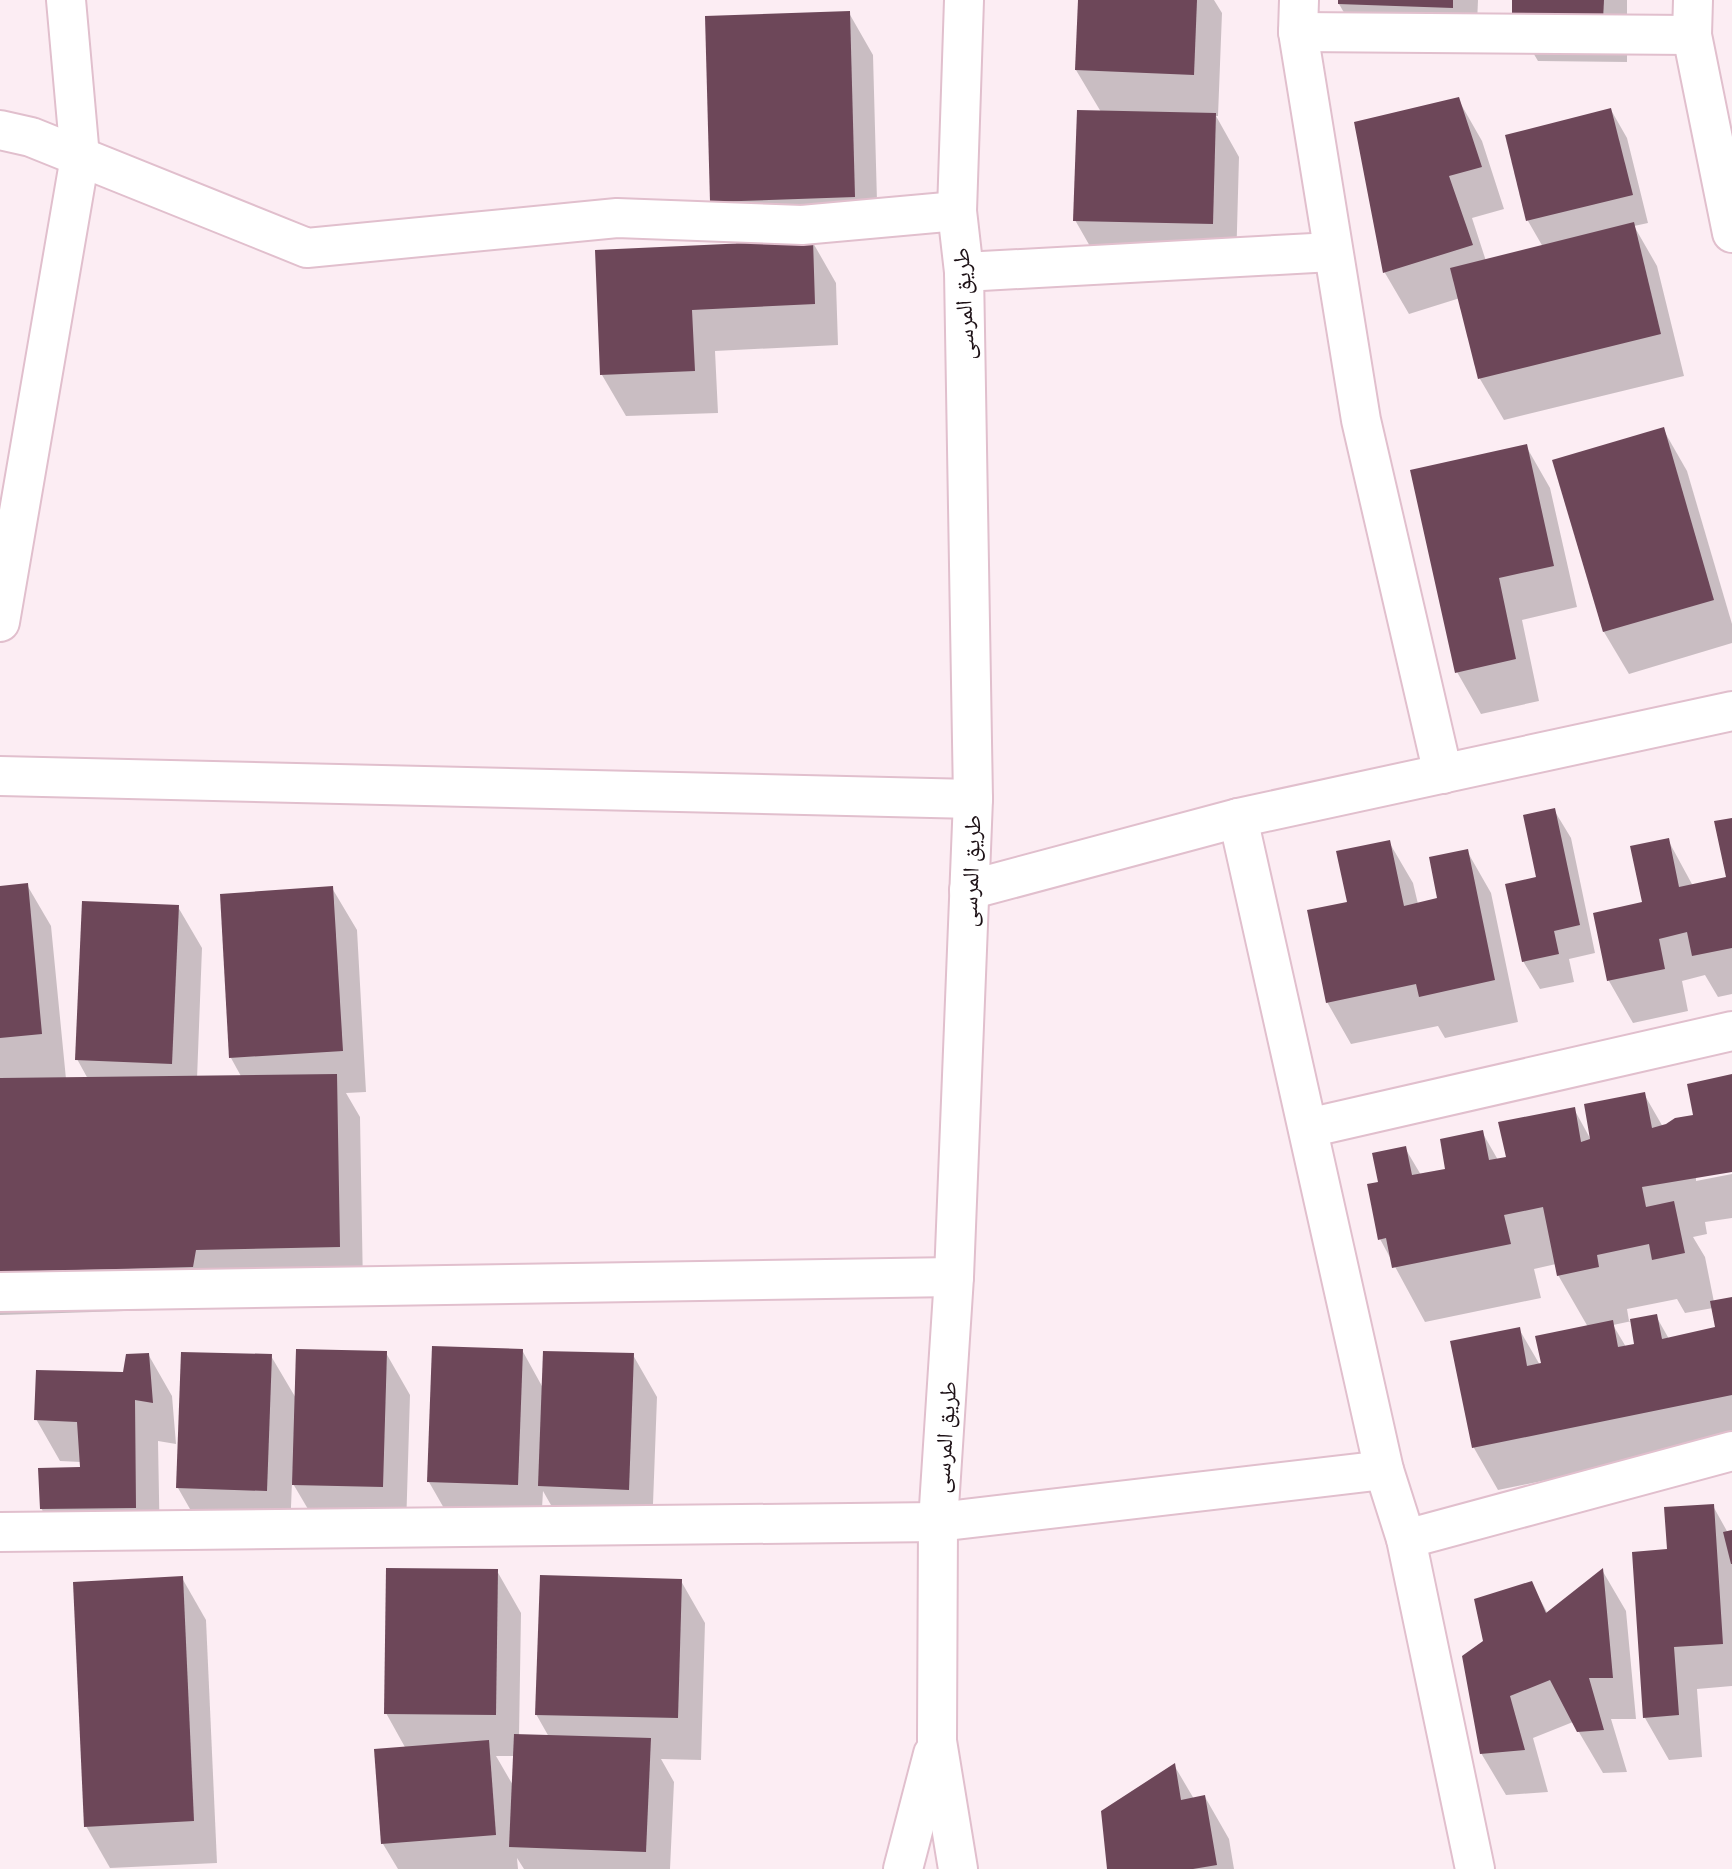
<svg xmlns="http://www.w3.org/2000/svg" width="1732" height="1869" font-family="Ubuntu,'Noto Naskh Arabic',sans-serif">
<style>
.shadow{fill:#0003;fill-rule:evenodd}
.building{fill:#6d4759}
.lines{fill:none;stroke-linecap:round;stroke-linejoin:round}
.minor-casing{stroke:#e1bfcd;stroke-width:42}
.minor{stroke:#fff;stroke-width:38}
.labels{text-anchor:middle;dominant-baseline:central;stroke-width:7;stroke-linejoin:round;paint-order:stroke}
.street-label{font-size:23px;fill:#1d1116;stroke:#fff}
</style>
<rect width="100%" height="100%" fill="#fcedf3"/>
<g class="shadow">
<polygon points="1079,0 1214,0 1222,13 1218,116 1216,116 1239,157 1236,266 1099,262 1075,220 1101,112 1076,70"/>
<polygon points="1339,0 1478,0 1476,49 1363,45 1339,4"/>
<polygon points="1513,0 1627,0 1627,62 1538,61 1513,19"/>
<polygon points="849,13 873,55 878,238 812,241 836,283 838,345 715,351 718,413 626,416 602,375 737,245 712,201"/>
<polygon points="1458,99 1482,141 1504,209 1472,218 1486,261 1543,247 1528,221 1507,136 1611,110 1627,138 1648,223 1634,226 1657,266 1684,376 1504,420 1480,379 1460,298 1409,314 1385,273 1356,123"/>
<polygon points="1663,429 1687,471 1732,624 1732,643 1629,674 1604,632 1555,461"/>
<polygon points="1526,446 1550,488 1577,607 1522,620 1539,701 1481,714 1457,672"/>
<polygon points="1554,810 1571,838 1595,953 1569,959 1574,982 1540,989 1523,961 1538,878"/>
<polygon points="1732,819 1732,994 1718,997 1705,975 1682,981 1688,1011 1633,1023 1609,981 1595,914 1644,904 1668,840 1693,886 1728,879"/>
<polygon points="1389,842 1413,883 1418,904 1439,900 1467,851 1491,893 1518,1022 1445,1038 1438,1026 1351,1044 1327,1002 1349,903"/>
<polygon points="27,885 51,926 66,1079 88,1079 77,1059 178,907 202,948 197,1079 242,1078 231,1058 332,888 357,930 366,1092 346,1093 360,1117 363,1288 220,1292 217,1308 0,1315 0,887"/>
<path d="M1732 1076V1170L1696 1177V1181L1732 1174V1218L1705 1222 1707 1234 1693 1237 1705 1257 1714 1302 1732 1299V1442L1498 1490 1474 1448 1452 1342 1519 1329 1544 1372 1588 1327 1558 1275 1556 1264 1534 1269 1541 1298 1425 1322 1380 1239V1183L1405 1148 1421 1175 1448 1170 1482 1132 1498 1160 1508 1158 1574 1109 1591 1140 1644 1094 1663 1127 1695 1116ZM1677 1299 1685 1313 1713 1308 1717 1329 1669 1339 1656 1316 1629 1321 1627 1309ZM1632 1321 1636 1345 1626 1347 1613 1325Z"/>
<polygon points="522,1350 543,1388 633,1355 657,1397 652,1531 564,1528 543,1491 541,1526 453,1524 429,1482"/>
<polygon points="386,1353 410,1395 406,1529 318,1526 292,1482 290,1532 202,1530 178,1488 271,1356 297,1400"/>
<polygon points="148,1354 172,1396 176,1444 158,1441 160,1550 65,1550 41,1508 81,1468 81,1462 60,1461 36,1419 124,1373"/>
<polygon points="1713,1506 1728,1533 1732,1532 1732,1686 1697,1689 1702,1757 1669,1760 1645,1718 1634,1553 1669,1551"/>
<polygon points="1602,1570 1626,1611 1636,1719 1611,1719 1627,1772 1603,1773 1573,1722 1533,1738 1548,1792 1506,1795 1481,1753 1485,1641 1531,1583 1548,1614"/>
<path d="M497 1571 521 1613 519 1736 549 1737 536 1714 681 1581 705 1623 701 1760 661 1759 674 1782 670 1869H524L517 1858 518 1869H398L383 1844 406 1749 386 1713ZM496 1756H515L514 1787Z"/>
<polygon points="182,1578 206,1620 217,1863 110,1868 86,1826"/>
<polygon points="1174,1765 1194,1799 1205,1797 1229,1839 1234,1869 1109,1869"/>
</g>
<g class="building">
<polygon points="1078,0 1197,0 1194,75 1075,70"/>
<polygon points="1338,0 1453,0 1453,8 1338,4"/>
<polygon points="1512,0 1604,0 1603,20 1512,20"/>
<polygon points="850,11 855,197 710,202 705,16"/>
<polygon points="1459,97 1482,167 1449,176 1473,245 1383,273 1354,122"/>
<polygon points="1611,108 1633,195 1526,221 1505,135"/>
<polygon points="1077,110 1216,113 1213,224 1073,221"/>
<polygon points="1634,222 1661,334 1478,379 1450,268"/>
<polygon points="813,240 815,304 692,310 695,371 600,375 595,250"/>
<polygon points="1664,427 1714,600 1603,632 1552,460"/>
<polygon points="1527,444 1554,566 1499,578 1516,659 1455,673 1410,470"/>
<polygon points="1555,808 1580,925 1554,931 1559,954 1522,962 1505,884 1536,877 1523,815"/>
<polygon points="1732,818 1732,948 1692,956 1687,932 1659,939 1665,969 1607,981 1593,913 1642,902 1630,846 1669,838 1679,887 1726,877 1714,821"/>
<polygon points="1390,840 1404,906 1437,898 1429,857 1468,849 1495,980 1419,997 1416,984 1326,1003 1307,910 1347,902 1336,851"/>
<polygon points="28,883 42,1034 0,1038 0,886"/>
<polygon points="333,886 343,1051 229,1058 220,894"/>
<polygon points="82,901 179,905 172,1064 75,1060"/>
<polygon points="337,1074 340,1247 196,1250 193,1267 0,1272 0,1078"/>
<polygon points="1732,1074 1732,1172 1642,1187 1646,1207 1674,1201 1685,1253 1652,1260 1649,1244 1597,1255 1599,1267 1557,1276 1543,1207 1504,1215 1511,1244 1392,1268 1386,1238 1378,1240 1367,1184 1378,1182 1372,1153 1406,1146 1412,1175 1445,1169 1440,1139 1483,1130 1489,1160 1506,1157 1498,1122 1575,1107 1581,1142 1590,1139 1584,1104 1645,1092 1652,1128 1666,1124 1675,1118 1693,1115 1687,1084"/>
<polygon points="1732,1297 1732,1395 1472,1448 1450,1341 1520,1327 1527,1366 1541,1363 1535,1336 1613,1320 1618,1347 1634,1344 1630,1319 1657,1314 1662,1339 1715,1327 1710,1301"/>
<polygon points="432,1346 523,1349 518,1485 427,1482"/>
<polygon points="296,1349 387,1351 383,1487 292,1485"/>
<polygon points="543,1351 634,1353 629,1490 538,1486"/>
<polygon points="181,1352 272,1354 267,1491 176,1488"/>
<polygon points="149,1353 153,1403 135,1400 136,1508 40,1509 38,1468 80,1467 77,1422 34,1420 36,1370 123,1372 126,1354"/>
<polygon points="1714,1504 1723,1644 1674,1647 1679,1715 1643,1718 1632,1552 1667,1549 1664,1507"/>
<polygon points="1732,1530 1732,1564 1731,1564 1723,1532"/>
<polygon points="386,1568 498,1569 496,1715 384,1714"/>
<polygon points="1603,1568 1613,1678 1589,1678 1604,1730 1577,1732 1550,1680 1510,1696 1525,1750 1480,1754 1462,1656 1483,1641 1474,1599 1532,1581 1546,1613"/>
<polygon points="540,1575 682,1579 678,1718 535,1715"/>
<polygon points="183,1576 194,1821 84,1827 73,1582"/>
<polygon points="514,1734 651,1738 646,1852 509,1847"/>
<polygon points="489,1740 496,1835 381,1844 374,1749"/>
<polygon points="1175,1763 1181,1800 1205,1795 1217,1865 1193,1869 1107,1869 1101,1811"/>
</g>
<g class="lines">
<g class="minor-casing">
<g id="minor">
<polyline points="1299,0 1298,32 1361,420 1443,774"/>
<polyline points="1693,0 1692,35 1732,233"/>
<polyline points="1298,32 1692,35"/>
<polyline points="0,130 31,137 307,248 617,218 802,225 957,211"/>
<polyline points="964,272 1332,252"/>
<polyline points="0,622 80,157 66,0"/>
<polyline points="0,776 973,799"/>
<polyline points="1238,818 1384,1470 1406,1539 1475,1869"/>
<polyline points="969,890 1238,818 1732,711"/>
<polyline points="1308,1128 1732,1031"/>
<polyline points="0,1292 954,1277"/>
<polyline points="0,1532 938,1522 1384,1470"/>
<polyline points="1406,1539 1732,1451"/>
<polyline points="903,1869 933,1754"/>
<polyline points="958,1869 937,1741 938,1522 954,1277 973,799 964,272 957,211 964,0"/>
</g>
</g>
<use href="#minor" class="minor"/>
</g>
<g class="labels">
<g class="street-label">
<text transform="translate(963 304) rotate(-93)">طريق المرسى</text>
<text transform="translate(970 871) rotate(-88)">طريق المرسى</text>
<text transform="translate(944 1437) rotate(-86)">طريق المرسى</text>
</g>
</g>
</svg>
